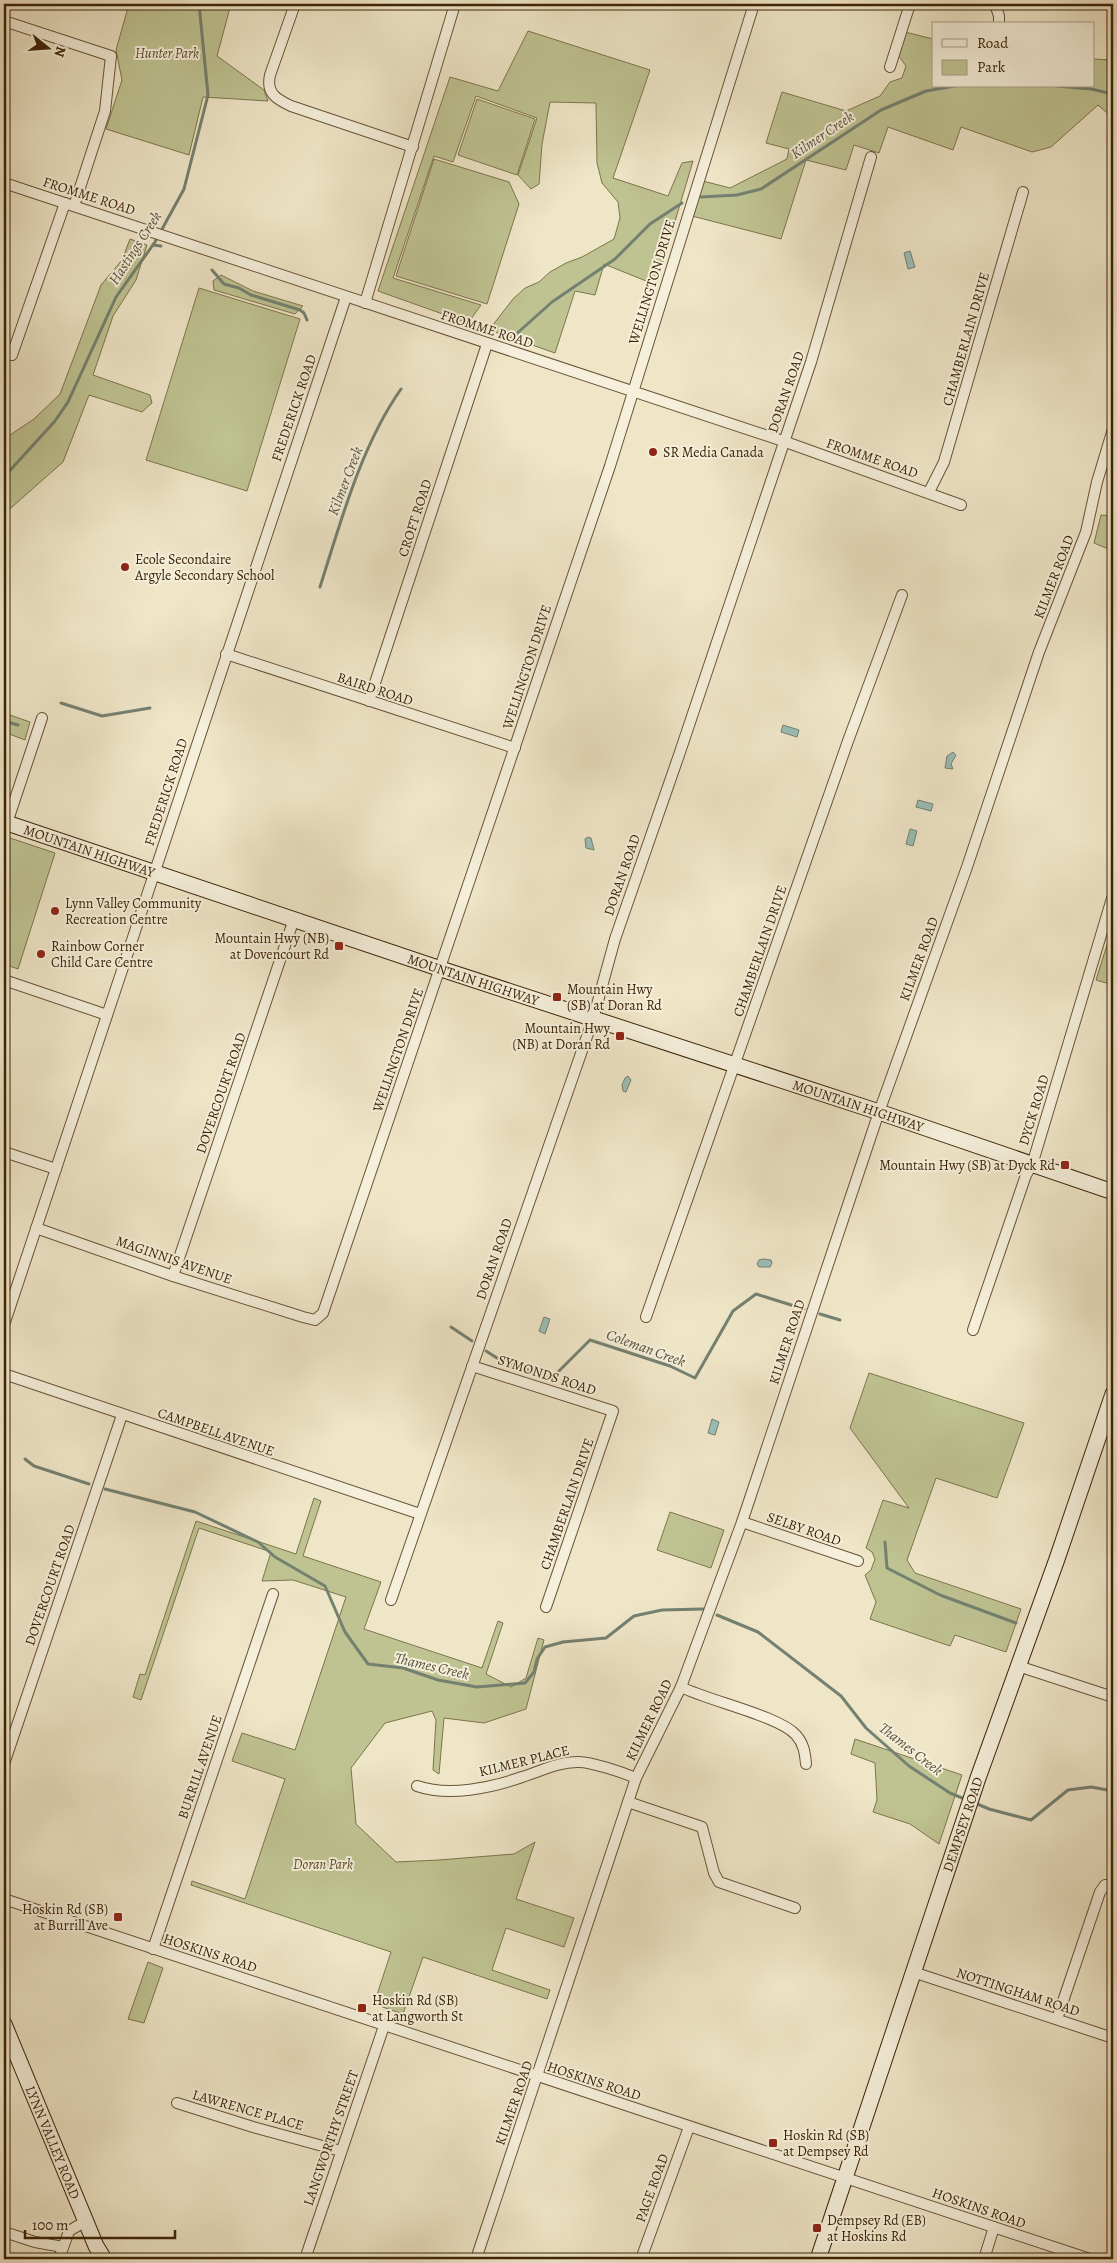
<svg xmlns="http://www.w3.org/2000/svg" width="1117" height="2263" font-family="Alegreya,serif">
<style>
.green{fill:#bfc392;stroke:#7e744c}
.water{fill:#9abfb9;stroke:#748171}
.lines{fill:none;stroke-linecap:round;stroke-linejoin:round}
.stream{stroke:#748171;stroke-width:3}
.street-casing{stroke:#695436;stroke-width:12}
.secondary-casing{stroke:#3c2406;stroke-width:17}
.street{stroke:#f5efdb;stroke-width:10}
.secondary{stroke:#f5efdb;stroke-width:15}
.poi-dot{fill:#8f2418;stroke:#f5efdb;stroke-width:2}
.labels{text-anchor:middle;dominant-baseline:central;stroke-width:4;stroke-linejoin:round;paint-order:stroke}
.park-label{font-size:14px;font-style:italic;fill:#5d4c29;stroke:#f5efdb}
.street-label{font-size:14px;fill:#3c2406;stroke:#f5efdb}
.poi-label{font-size:14px;fill:#3c2406;stroke:#f5efdb;text-anchor:start}
.water-label{font-size:15px;font-style:italic;fill:#58523c;stroke:#f5efdb}
</style>
<rect width="100%" height="100%" fill="#efe6c8"/>
<filter id="stains"><feTurbulence type="fractalNoise" baseFrequency=".004" numOctaves="4"/><feColorMatrix values="0 0 0 0 .2 0 0 0 0 .09 0 0 0 0 .02 0 0 0 .5 -.17"/></filter>
<radialGradient id="worn" r=".72"><stop offset=".6" stop-color="#630" stop-opacity="0"/><stop offset="1" stop-color="#630" stop-opacity=".3"/></radialGradient>
<g class="green">
<polygon points="129,4 231,4 217,56 264,90 268,101 203,97 189,155 106,129 122,80 116,50"/>
<polygon points="528,31 650,70 613,178 668,196 682,163 693,161 656,285 604,264 595,295 575,291 555,353 489,330 513,299 525,288 539,282 550,272 566,263 582,257 614,239 620,218 618,202 602,183 597,163 596,103 550,102 542,144 539,184 531,189 518,175 537,118 476,96 453,162 434,156 393,278 481,305 468,323 378,291 450,77 498,91"/>
<polygon points="905,32 933,39 933,86 1093,86 1093,59 1113,60 1113,118 1098,105 1051,147 1032,152 961,127 953,150 888,127 879,153 854,145 846,170 806,160 781,239 692,216 703,181 730,188 787,159 789,149 766,143 782,92 846,111 880,96 890,82 902,78 906,66 898,55"/>
<polygon points="477,99 535,119 517,175 458,155"/>
<polygon points="434,159 509,182 519,204 487,304 396,276"/>
<polygon points="130,239 147,245 136,280 113,316 93,375 150,395 152,403 142,412 89,395 63,462 4,514 4,439 34,419 60,394 101,285 122,260"/>
<polygon points="221,275 253,291 303,306 295,314 214,290 213,281"/>
<polygon points="199,288 300,319 247,491 146,460"/>
<polygon points="1101,515 1113,516 1113,551 1094,543"/>
<polygon points="4,713 30,722 25,740 4,732"/>
<polygon points="4,836 55,853 18,969 4,964"/>
<polygon points="1112,929 1113,930 1113,985 1096,980"/>
<polygon points="869,1373 1024,1423 997,1498 936,1478 907,1560 915,1573 1021,1609 1006,1652 955,1635 950,1646 870,1619 876,1602 865,1575 871,1570 875,1559 872,1552 866,1548 883,1500 909,1508 850,1428"/>
<polygon points="314,1498 321,1501 303,1556 381,1582 364,1629 482,1668 498,1621 503,1623 486,1674 511,1687 526,1678 538,1638 544,1640 526,1709 484,1723 444,1718 439,1774 433,1770 436,1720 432,1711 385,1723 351,1768 356,1824 396,1862 439,1860 514,1854 535,1842 516,1899 574,1918 564,1947 506,1928 492,1970 550,1990 547,1999 423,1957 403,2014 374,2004 391,1952 191,1885 192,1881 245,1899 285,1779 232,1761 242,1733 295,1750 346,1597 293,1580 262,1581 271,1552 199,1528 141,1700 133,1697 140,1674 145,1675 196,1521 296,1554"/>
<polygon points="670,1512 724,1530 711,1568 657,1550"/>
<polygon points="855,1739 962,1775 939,1844 910,1824 873,1812 877,1800 875,1763 851,1754"/>
<polygon points="148,1962 163,1968 144,2023 128,2019"/>
</g>
<g class="water">
<polygon points="910,251 915,267 908,269 904,253"/>
<polygon points="783,725 799,730 797,737 781,732"/>
<polygon points="953,752 956,755 951,764 953,769 945,768 947,756"/>
<polygon points="918,800 933,804 931,811 916,807"/>
<polygon points="910,829 917,831 913,846 906,844"/>
<polygon points="588,837 591,838 594,850 586,848 585,839"/>
<polygon points="628,1076 631,1080 626,1092 623,1091 622,1085 625,1078"/>
<polygon points="763,1259 771,1260 772,1263 770,1267 759,1267 757,1264 759,1260"/>
<polygon points="544,1317 550,1319 545,1334 539,1331"/>
<polygon points="712,1419 719,1422 715,1435 708,1433"/>
</g>
<g class="lines">
<g class="stream">
<polyline points="1057,86 1091,89 1113,94"/>
<polyline points="701,197 737,195 761,189 881,110 926,91 955,86"/>
<polyline points="153,245 161,246"/>
<polyline points="212,270 224,284 239,288 251,295 300,310 304,313 307,320"/>
<polyline points="514,336 552,302 615,259 650,224 682,203"/>
<polyline points="4,477 55,421 68,402 116,297 155,242 184,189 208,95 199,4"/>
<path d="M320 587C341 521 361 446 401 389"/>
<polyline points="61,703 102,716 150,708"/>
<polyline points="4,721 18,725"/>
<polyline points="820,1314 840,1320"/>
<polyline points="451,1327 472,1341"/>
<polyline points="486,1351 497,1358 551,1379 590,1340 670,1366 695,1378 733,1311 756,1294 804,1309"/>
<polyline points="25,1459 34,1466 89,1484"/>
<polyline points="105,1489 195,1512 258,1542 275,1557 325,1586 345,1632 368,1664 403,1668 438,1680 477,1687 525,1683 534,1672 537,1659 545,1647 563,1642 606,1638 634,1616 662,1610 703,1609"/>
<polyline points="885,1542 887,1568 940,1595 1016,1623"/>
<polyline points="717,1615 758,1632 841,1696 866,1728 909,1766 950,1793 967,1800"/>
<polyline points="975,1803 989,1809 1031,1820 1068,1790 1091,1787 1113,1791"/>
</g>
<g class="street-casing">
<g id="street">
<path d="M295 4 270 75C266 93 276 99 291 106L413 147"/>
<polyline points="995,4 999,16 999,24"/>
<polyline points="4,21 111,56 105,111 74,206"/>
<polyline points="890,67 910,4"/>
<polyline points="4,183 783,441 961,505"/>
<polyline points="365,303 455,4"/>
<polyline points="12,355 65,203"/>
<polyline points="929,492 944,462 1023,192"/>
<polyline points="226,654 515,748"/>
<polyline points="369,701 487,344"/>
<polyline points="7,823 42,718"/>
<polyline points="4,980 107,1015"/>
<polyline points="4,1152 56,1169"/>
<polyline points="36,1228 173,1276 303,1317 315,1320 323,1313 610,466 754,4"/>
<polyline points="173,1276 294,919"/>
<polyline points="646,1317 848,741 902,595"/>
<polyline points="4,1325 346,297"/>
<polyline points="973,1330 1026,1175 1032,1165 1113,895"/>
<polyline points="472,1366 613,1411 546,1607"/>
<polyline points="4,1374 420,1514"/>
<polyline points="742,1522 858,1561"/>
<polyline points="391,1600 593,1019 615,939 679,755 811,362 871,157"/>
<polyline points="1018,1666 1113,1697"/>
<path d="M681 1687C709 1701 779 1716 796 1735 804 1744 805 1753 806 1764"/>
<polyline points="4,1764 122,1415"/>
<path d="M417 1786C449 1797 491 1788 522 1777 541 1771 558 1762 577 1762 590 1761 624 1773 636 1778"/>
<polyline points="628,1802 702,1827 714,1873 719,1882 795,1908"/>
<polyline points="4,1899 1090,2259"/>
<polyline points="153,1949 273,1594"/>
<polyline points="913,1972 1113,2038"/>
<polyline points="1057,2019 1100,1892 1105,1885 1113,1886"/>
<polyline points="177,2103 253,2127 341,2151"/>
<polyline points="4,2232 35,2242 63,2247"/>
<polyline points="59,2259 69,2231 86,2221"/>
<polyline points="305,2259 384,2026"/>
<polyline points="476,2259 636,1778 681,1687 742,1522 879,1112 967,867 1039,652 1086,532 1097,482 1113,429"/>
<polyline points="641,2259 689,2127"/>
<polyline points="984,2259 994,2227"/>
</g>
</g>
<g class="secondary-casing">
<g id="secondary">
<path id="s1" d="M4 822 441 969 879 1112 1113 1192"/>
<path id="s2" d="M4 2024 96 2246 104 2259"/>
<path id="s3" d="M818 2259 978 1778 1057 1559 1113 1394"/>
</g>
</g>
<use href="#street" class="street"/>
<use href="#secondary" class="secondary"/>
</g>
<g class="poi-dot">
<circle cx="653" cy="452" r="5"/>
<circle cx="125" cy="567" r="5"/>
<circle cx="55" cy="911" r="5"/>
<rect x="334" y="941" width="10" height="10" rx="2.5"/>
<circle cx="41" cy="954" r="5"/>
<rect x="552" y="992" width="10" height="10" rx="2.5"/>
<rect x="615" y="1031" width="10" height="10" rx="2.5"/>
<rect x="1060" y="1160" width="10" height="10" rx="2.5"/>
<rect x="113" y="1912" width="10" height="10" rx="2.5"/>
<rect x="357" y="2003" width="10" height="10" rx="2.5"/>
<rect x="768" y="2138" width="10" height="10" rx="2.5"/>
<rect x="812" y="2223" width="10" height="10" rx="2.5"/>
</g>
<g class="labels">
<g class="park-label">
<text x="167" y="53">Hunter Park</text>
<text x="323" y="1864">Doran Park</text>
</g>
<g class="street-label">
<text transform="translate(89 196) rotate(18)">FROMME ROAD</text>
<text transform="translate(652 282) rotate(-73)">WELLINGTON DRIVE</text>
<text transform="translate(487 329) rotate(18)">FROMME ROAD</text>
<text transform="translate(966 339) rotate(-74)">CHAMBERLAIN DRIVE</text>
<text transform="translate(786 392) rotate(-71)">DORAN ROAD</text>
<text transform="translate(294 408) rotate(-71)">FREDERICK ROAD</text>
<text transform="translate(872 458) rotate(19)">FROMME ROAD</text>
<text transform="translate(415 518) rotate(-72)">CROFT ROAD</text>
<text transform="translate(1054 577) rotate(-69)">KILMER ROAD</text>
<text transform="translate(527 667) rotate(-72)">WELLINGTON DRIVE</text>
<text transform="translate(375 689) rotate(18)">BAIRD ROAD</text>
<text transform="translate(166 792) rotate(-72)">FREDERICK ROAD</text>
<text stroke="none"><textPath href="#s1" startOffset="90">MOUNTAIN HIGHWAY</textPath></text>
<text transform="translate(622 875) rotate(-71)">DORAN ROAD</text>
<text transform="translate(760 951) rotate(-71)">CHAMBERLAIN DRIVE</text>
<text transform="translate(919 959) rotate(-70)">KILMER ROAD</text>
<text stroke="none"><textPath href="#s1" startOffset="495">MOUNTAIN HIGHWAY</textPath></text>
<text transform="translate(398 1050) rotate(-71)">WELLINGTON DRIVE</text>
<text transform="translate(221 1093) rotate(-71)">DOVERCOURT ROAD</text>
<text stroke="none"><textPath href="#s1" startOffset="900">MOUNTAIN HIGHWAY</textPath></text>
<text transform="translate(1034 1110) rotate(-73)">DYCK ROAD</text>
<text transform="translate(494 1259) rotate(-71)">DORAN ROAD</text>
<text transform="translate(174 1260) rotate(19)">MAGINNIS AVENUE</text>
<text transform="translate(787 1342) rotate(-72)">KILMER ROAD</text>
<text transform="translate(547 1375) rotate(18)">SYMONDS ROAD</text>
<text transform="translate(216 1432) rotate(19)">CAMPBELL AVENUE</text>
<text transform="translate(567 1504) rotate(-71)">CHAMBERLAIN DRIVE</text>
<text transform="translate(804 1529) rotate(19)">SELBY ROAD</text>
<text transform="translate(50 1585) rotate(-71)">DOVERCOURT ROAD</text>
<text transform="translate(649 1720) rotate(-64)">KILMER ROAD</text>
<text transform="translate(524 1761) rotate(-14)">KILMER PLACE</text>
<text transform="translate(200 1767) rotate(-71)">BURRILL AVENUE</text>
<text stroke="none"><textPath href="#s3" startOffset="458">DEMPSEY ROAD</textPath></text>
<text transform="translate(210 1953) rotate(18)">HOSKINS ROAD</text>
<text transform="translate(1018 1992) rotate(18)">NOTTINGHAM ROAD</text>
<text transform="translate(594 2081) rotate(18)">HOSKINS ROAD</text>
<text transform="translate(514 2103) rotate(-71)">KILMER ROAD</text>
<text transform="translate(248 2110) rotate(16)">LAWRENCE PLACE</text>
<text transform="translate(331 2138) rotate(-71)">LANGWORTHY STREET</text>
<text stroke="none"><textPath href="#s2" startOffset="128">LYNN VALLEY ROAD</textPath></text>
<text transform="translate(652 2188) rotate(-70)">PAGE ROAD</text>
<text transform="translate(979 2208) rotate(19)">HOSKINS ROAD</text>
</g>
<g class="poi-label">
<text x="663" y="452">SR Media Canada</text>
<text x="135" y="559">Ecole Secondaire<tspan x="135" dy="16">Argyle Secondary School</tspan></text>
<text x="65" y="903">Lynn Valley Community<tspan x="65" dy="16">Recreation Centre</tspan></text>
<text x="329" y="938" text-anchor="end">Mountain Hwy (NB)<tspan x="329" dy="16">at Dovencourt Rd</tspan></text>
<text x="51" y="946">Rainbow Corner<tspan x="51" dy="16">Child Care Centre</tspan></text>
<text x="567" y="989">Mountain Hwy<tspan x="567" dy="16">(SB) at Doran Rd</tspan></text>
<text x="610" y="1028" text-anchor="end">Mountain Hwy<tspan x="610" dy="16">(NB) at Doran Rd</tspan></text>
<text x="1055" y="1165" text-anchor="end">Mountain Hwy (SB) at Dyck Rd</text>
<text x="108" y="1909" text-anchor="end">Hoskin Rd (SB)<tspan x="108" dy="16">at Burrill Ave</tspan></text>
<text x="372" y="2000">Hoskin Rd (SB)<tspan x="372" dy="16">at Langworth St</tspan></text>
<text x="783" y="2135">Hoskin Rd (SB)<tspan x="783" dy="16">at Dempsey Rd</tspan></text>
<text x="827" y="2220">Dempsey Rd (EB)<tspan x="827" dy="16">at Hoskins Rd</tspan></text>
</g>
<g class="water-label">
<text transform="translate(822 135) rotate(-34)">Kilmer Creek</text>
<text transform="translate(135 248) rotate(-57)">Hastings Creek</text>
<text transform="translate(345 481) rotate(-69)">Kilmer Creek</text>
<text transform="translate(646 1348) rotate(20)">Coleman Creek</text>
<text transform="translate(432 1666) rotate(13)">Thames Creek</text>
<text transform="translate(911 1749) rotate(38)">Thames Creek</text>
</g>
</g>
<rect width="1117" height="2263" fill="none" stroke="#efe6c8" stroke-width="20"/>
<rect x="5" y="5" width="1107" height="2253" fill="none" stroke="#3c2406" stroke-width="2.5"/>
<rect x="10" y="10" width="1097" height="2243" fill="none" stroke="#3c2406"/>
<rect x="932" y="22" width="162" height="65" fill="#f5efdb" stroke="#ab9e86"/>
<rect x="942" y="39" width="25" height="8" fill="#f5efdb" stroke="#ab9e86"/>
<text x="977" y="48" font-size="15" fill="#3c2406">Road</text>
<rect x="942" y="60" width="25" height="15" fill="#bfc392" stroke="#ab9e86"/>
<text x="977" y="72" font-size="15" fill="#3c2406">Park</text>
<g transform="translate(48 48) rotate(107)" stroke="#f5efdb" stroke-width="4" paint-order="stroke">
<path d="M0-4L9 19L0 12L-9 19Z" fill="#3c2406"/>
<text y="-8" font-size="14" font-weight="bold" text-anchor="middle" fill="#3c2406">N</text>
</g>
<path d="M25 2230v8h150v-8" fill="none" stroke="#3c2406" stroke-width="2.5"/>
<text x="32" y="2230" font-size="15" fill="#3c2406" stroke="#f5efdb" stroke-width="4" paint-order="stroke">100 m</text>
<rect width="100%" height="100%" filter="url(#stains)"/>
<rect width="100%" height="100%" fill="url(#worn)"/>
</svg>
